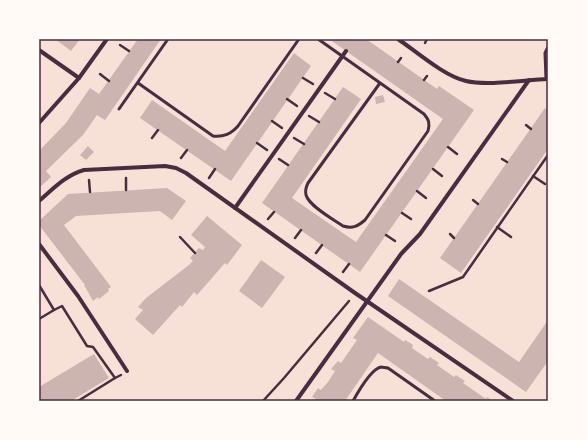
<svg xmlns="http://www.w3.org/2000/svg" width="587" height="440" font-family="'Roboto Condensed',sans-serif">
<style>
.building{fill:#ccb4b1}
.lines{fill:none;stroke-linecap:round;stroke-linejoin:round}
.path{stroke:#4a2c40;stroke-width:2.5}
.service{stroke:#4a2c40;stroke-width:3}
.minor{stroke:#4a2c40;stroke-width:4}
.neatline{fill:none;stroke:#4a2c40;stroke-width:1.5}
</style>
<rect width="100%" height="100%" fill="#f7e1d7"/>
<g class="building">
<polygon points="55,39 80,39 71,51"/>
<polygon points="138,39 161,39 105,120 97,115 83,135 46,171 51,177 39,188 39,151 66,123 90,88 99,94"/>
<polygon points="329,39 366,39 437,89 439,86 474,110 360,272 262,203 343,87 361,99 292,198 356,242 443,119"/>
<polygon points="294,53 311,66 231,181 140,118 152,100 225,151"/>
<polygon points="383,95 385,102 376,104 375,97"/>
<polygon points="545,108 548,110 548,149 461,273 440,258"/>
<polygon points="88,146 94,152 86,160 80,155"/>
<polygon points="167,188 186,201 172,220 160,211 76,216 64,225 111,287 108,289 109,291 99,299 98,297 93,301 84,285 85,285 39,225 39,221 68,194"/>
<polygon points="207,216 242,245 227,265 225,263 197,295 194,292 182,307 180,305 153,335 135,319 143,310 138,307 146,298 189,265 193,261 190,258 199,248 203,250 205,247 191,235"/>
<polygon points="261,260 285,277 262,308 239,291"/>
<polygon points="399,279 519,362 548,320 548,361 526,392 388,296"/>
<polygon points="368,317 404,342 405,340 413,345 412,348 428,359 430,357 439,363 437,365 454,377 456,375 465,381 463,383 486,399 487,397 493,401 446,401 378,353 345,401 314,401 316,399 312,397 318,388 321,390 328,382 335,371 331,369 338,361 341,363 357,340 353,338"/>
<polygon points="94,354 109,378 71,401 39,401 39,387"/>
</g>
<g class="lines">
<g class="path">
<polyline points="425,43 427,39"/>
<polyline points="120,45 129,51"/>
<polyline points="398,62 401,58"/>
<polyline points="100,74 109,81"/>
<polyline points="303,78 313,84"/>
<polyline points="424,80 427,76"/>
<polyline points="325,93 335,99"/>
<polyline points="287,99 297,106"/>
<polyline points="309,116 319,122"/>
<polyline points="272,121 282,128"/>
<polyline points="526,125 531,129"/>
<polyline points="152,138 158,130"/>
<polyline points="294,138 304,144"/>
<polyline points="257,143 267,150"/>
<polyline points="448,147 457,154"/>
<polyline points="181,158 187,150"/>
<polyline points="279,159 288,165"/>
<polyline points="502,159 507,162"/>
<polyline points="433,169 442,176"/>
<polyline points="533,176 545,184"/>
<polyline points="126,178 126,190"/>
<polyline points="209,178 215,169"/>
<polyline points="89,180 90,192"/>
<polyline points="417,191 426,198"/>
<polyline points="473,200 478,204"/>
<polyline points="402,213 411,219"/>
<polyline points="268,219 274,212"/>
<polyline points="497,227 511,237"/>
<polyline points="450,234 454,238"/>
<polyline points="386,235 395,241"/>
<polyline points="180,237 195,253"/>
<polyline points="295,238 301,230"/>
<polyline points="316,253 322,245"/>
<polyline points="343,272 349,264"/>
<polyline points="39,285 54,310 62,306 87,346 93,347 115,378 121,375"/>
<polyline points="429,291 463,277 548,155"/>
<polyline points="39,319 54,310"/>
<polyline points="78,401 115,378"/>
<polyline points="263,401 284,378 349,301"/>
</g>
<g class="service">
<path d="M318 39 424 114C429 120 430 123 428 131L365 220C358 226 353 229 343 226 334 220 309 206 306 195 305 191 306 187 308 183L380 83"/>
<polyline points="546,79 545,53 548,47"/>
<path d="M138 83 213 136C224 137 231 134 238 126L299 39"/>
<polyline points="119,109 168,39"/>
<path d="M353 401C358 392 371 369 381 367 382 367 387 368 388 368L435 401"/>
</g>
<g class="minor">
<path d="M398 39C417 52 444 76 466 81 488 86 524 80 548 79"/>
<polyline points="39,50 79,78"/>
<polyline points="39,123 79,78 107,39"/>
<path d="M39 201C53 189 66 175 84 170L165 166 176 168 186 173 355 293 513 401"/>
<polyline points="235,208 346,51"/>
<polyline points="39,244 78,296 127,371"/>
<polyline points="296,401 401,254 420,234 529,80"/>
</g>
</g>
<rect width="587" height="440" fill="none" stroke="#fffaf5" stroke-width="80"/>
<rect x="40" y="40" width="507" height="360" class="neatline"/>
</svg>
